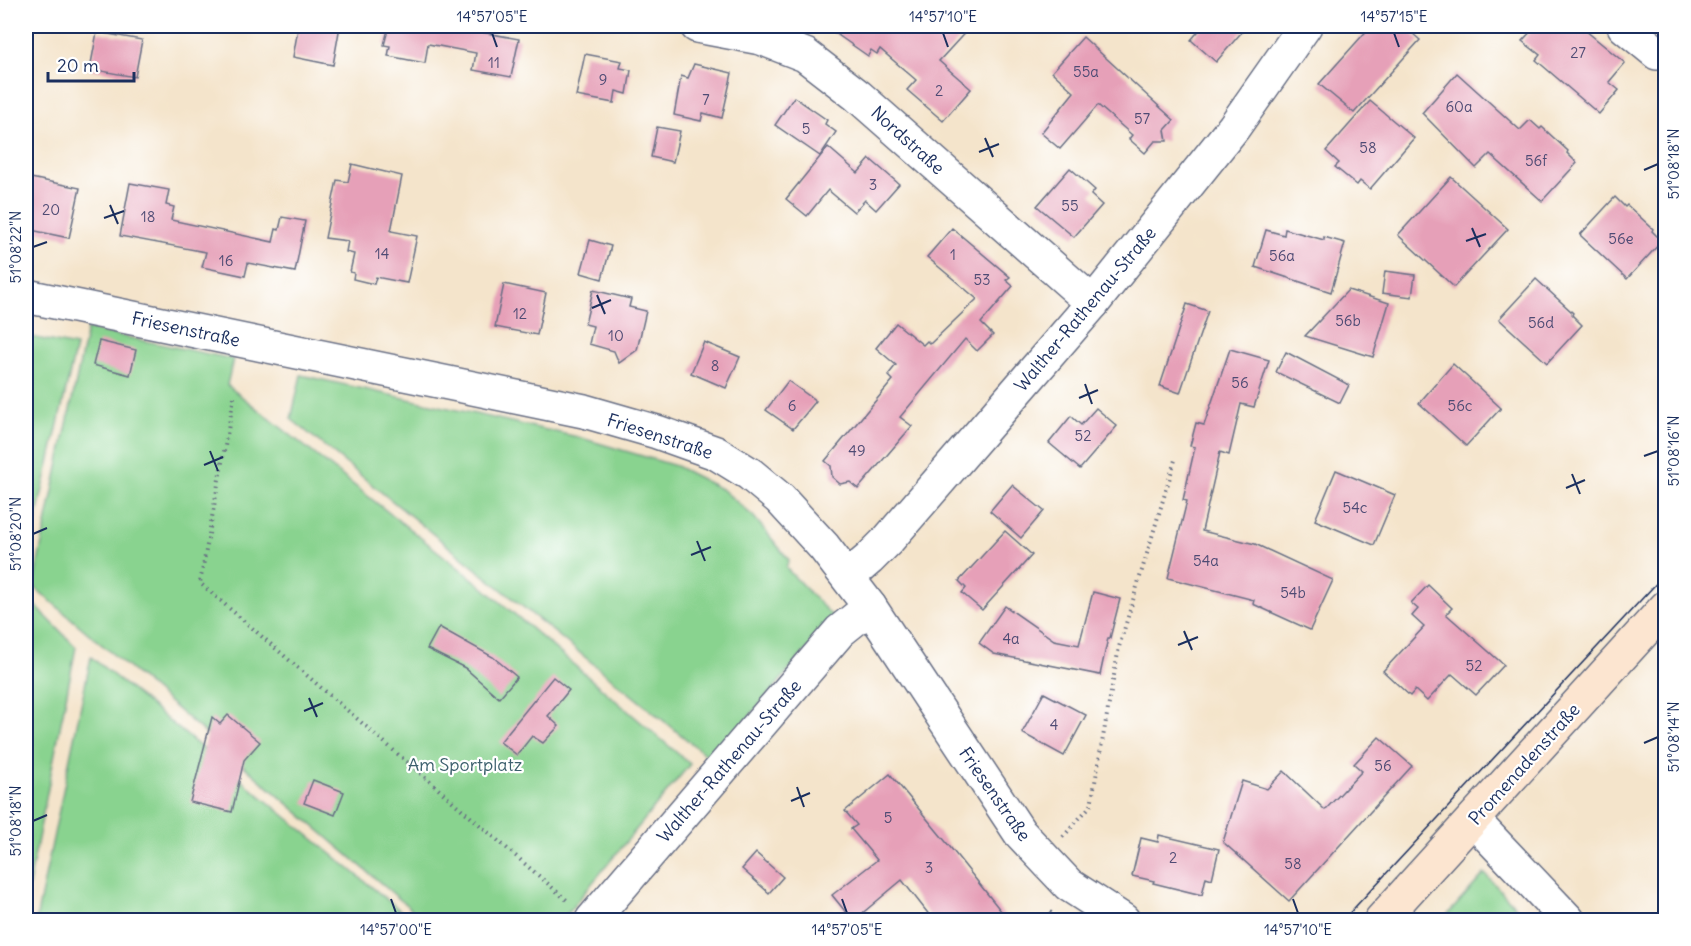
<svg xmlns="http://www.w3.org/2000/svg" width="1691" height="946" font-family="Delius,sans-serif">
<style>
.green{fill:#89d38f;stroke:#528176;stroke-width:1.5}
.building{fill:#e6a0b8}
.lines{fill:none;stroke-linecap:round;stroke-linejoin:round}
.minor-casing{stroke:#676e84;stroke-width:36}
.tertiary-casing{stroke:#676e84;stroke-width:36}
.secondary-casing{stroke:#676e84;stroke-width:36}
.path{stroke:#676e84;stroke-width:4;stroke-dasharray:1.5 4.5;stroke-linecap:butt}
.minor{stroke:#fff;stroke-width:33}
.tertiary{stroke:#fff;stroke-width:33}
.secondary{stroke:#fce5d0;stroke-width:33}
.tram{stroke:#1b2f5e;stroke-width:1.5}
.ticks{fill:none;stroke:#1b2f5e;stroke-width:2}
.labels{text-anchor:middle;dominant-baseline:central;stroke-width:4.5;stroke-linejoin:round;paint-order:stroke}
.number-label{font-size:15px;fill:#4e4b74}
.street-label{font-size:18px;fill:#1b2f5e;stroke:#fff}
.park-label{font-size:18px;fill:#3c606d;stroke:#fff}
.neatline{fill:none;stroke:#1b2f5e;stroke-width:2}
.ticks-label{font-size:15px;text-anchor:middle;fill:#1b2f5e}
</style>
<rect width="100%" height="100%" fill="#fff"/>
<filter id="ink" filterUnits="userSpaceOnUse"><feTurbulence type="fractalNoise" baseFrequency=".0167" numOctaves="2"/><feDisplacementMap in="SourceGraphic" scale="12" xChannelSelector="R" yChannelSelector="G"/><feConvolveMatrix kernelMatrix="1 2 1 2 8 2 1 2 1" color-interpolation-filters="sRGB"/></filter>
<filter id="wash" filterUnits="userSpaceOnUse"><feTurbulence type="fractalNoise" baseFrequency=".008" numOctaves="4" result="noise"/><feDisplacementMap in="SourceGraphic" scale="24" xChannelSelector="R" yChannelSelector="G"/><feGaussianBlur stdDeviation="1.35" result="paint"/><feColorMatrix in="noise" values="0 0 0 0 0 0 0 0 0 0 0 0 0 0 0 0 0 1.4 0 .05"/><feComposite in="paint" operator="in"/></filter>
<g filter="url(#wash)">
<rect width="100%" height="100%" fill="#f4e4cb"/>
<g class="green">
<polygon points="87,329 233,359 227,385 478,583 690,764 562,920 424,920 33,586"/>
<polygon points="26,336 76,346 26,563"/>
<polygon points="301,375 578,437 676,466 723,490 754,517 789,560 786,568 834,618 712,760 291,419"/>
<polygon points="26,596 76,647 26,899"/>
<polygon points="91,657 412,920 36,920"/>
<polygon points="1484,874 1485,874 1528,920 1443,920"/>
</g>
<g id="blocks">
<g class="building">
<polygon points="304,26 340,26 333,65 293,57 298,29 303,30"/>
<polygon points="389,26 449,26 519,39 511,77 473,70 476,53 428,44 425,63 388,56 390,46 384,45"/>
<polygon points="825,26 971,26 939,61 971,89 943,121 907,90 916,80 880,49 877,54 871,50 868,56"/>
<polygon points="1203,26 1247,26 1216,62 1191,40"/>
<polygon points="1371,26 1404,26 1420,40 1354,113 1319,84"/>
<polygon points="1536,26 1580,26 1625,63 1609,82 1619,90 1599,114 1536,60 1540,55 1522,41"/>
<polygon points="97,32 142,40 135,77 90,69"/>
<polygon points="1083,37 1174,120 1165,130 1167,141 1155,141 1145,153 1129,139 1132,135 1098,105 1060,149 1041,133 1074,92 1052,72"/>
<polygon points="585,54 622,61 620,68 631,70 627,94 616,91 614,103 576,96"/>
<polygon points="694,64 732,73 722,118 703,113 701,121 674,115 681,76 688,78"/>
<polygon points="1457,73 1520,130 1530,120 1540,129 1542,127 1568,151 1567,153 1577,163 1542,201 1490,154 1476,168 1422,113"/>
<polygon points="794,97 827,120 825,124 836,132 820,156 775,125"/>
<polygon points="1370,101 1414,138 1370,189 1360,181 1357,185 1335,167 1339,163 1326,151"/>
<polygon points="657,127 680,131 673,162 651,157"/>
<polygon points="828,147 858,173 870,159 899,184 876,210 865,200 854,212 828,190 807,216 786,199"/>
<polygon points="352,164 402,176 391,231 417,236 407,283 376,277 374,284 353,279 354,273 350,272 354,254 346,252 348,241 325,238 337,180 348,182"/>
<polygon points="1070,168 1095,190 1091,195 1102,205 1074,237 1037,206"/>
<polygon points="26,177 80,188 69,238 26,229"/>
<polygon points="1451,177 1508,229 1454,287 1398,235"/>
<polygon points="130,183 169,190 166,205 174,207 171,220 273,242 276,229 279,230 282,217 305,221 295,272 248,263 245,276 202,267 206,252 120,236"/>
<polygon points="1615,197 1625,207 1627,205 1653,229 1652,231 1662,241 1627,279 1580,235"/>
<polygon points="952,228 1010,277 1006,280 1013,286 981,323 993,335 977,351 965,339 900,417 912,426 858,489 850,482 840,484 832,477 831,466 825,461 893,380 888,375 896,365 876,348 896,323 923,345 927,341 930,344 977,299 927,257"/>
<polygon points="1285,229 1324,240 1324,237 1345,243 1331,292 1255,267 1266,230 1284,235"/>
<polygon points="590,240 611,246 602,279 581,273"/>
<polygon points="1385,271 1415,275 1412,297 1382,293"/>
<polygon points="1536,279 1573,313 1572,315 1582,325 1547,363 1499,319"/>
<polygon points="504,284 546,293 537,335 495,327"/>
<polygon points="593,290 631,299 629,307 646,311 637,350 619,363 614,351 589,344 593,326 585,324"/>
<polygon points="1348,290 1389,303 1373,357 1305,336"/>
<polygon points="1187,304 1208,311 1180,393 1160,386"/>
<polygon points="99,341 136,350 130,375 93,365"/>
<polygon points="704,342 740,357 726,388 691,373"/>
<polygon points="1230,349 1269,360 1254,407 1241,404 1229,455 1220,452 1202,531 1255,544 1333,580 1310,630 1253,604 1254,600 1168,578 1187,501 1183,500 1195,447 1190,446 1196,423 1204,425"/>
<polygon points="1286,352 1349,385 1340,403 1276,372"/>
<polygon points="1453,364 1501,408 1466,446 1419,403"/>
<polygon points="788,381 816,401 793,429 766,410"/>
<polygon points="1096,408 1117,426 1080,469 1049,443 1071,416 1081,425"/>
<polygon points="1336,470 1395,495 1374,545 1315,520"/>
<polygon points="1012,485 1044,511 1021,538 990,511"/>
<polygon points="1005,531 1032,555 982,610 962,593 966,588 959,581"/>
<polygon points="1428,585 1452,608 1446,614 1504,665 1476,695 1452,674 1427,701 1415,690 1410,696 1383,671 1424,627 1412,616 1418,609 1411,603"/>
<polygon points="1093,592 1120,599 1110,638 1108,638 1100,675 994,654 979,643 1005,606 1054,640 1079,645"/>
<polygon points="439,627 493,657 517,677 499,698 465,668 427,649"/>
<polygon points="553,677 569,690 548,716 559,726 543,743 532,736 517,755 500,742"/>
<polygon points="1044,693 1086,715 1064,756 1022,733"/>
<polygon points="228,715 260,742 244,760 232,812 190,802 212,717 220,724"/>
<polygon points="1379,737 1412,766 1289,901 1223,842 1242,781 1267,789 1284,771 1325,810 1362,771 1354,764"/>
<polygon points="890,774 946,842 1009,921 934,921 902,880 853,921 832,895 877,860 851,829 857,825 845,811"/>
<polygon points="313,780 344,792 335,815 304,803"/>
<polygon points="1159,835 1219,849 1212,879 1206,877 1202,895 1153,883 1154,881 1132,876 1141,838 1158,842"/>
<polygon points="756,853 783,877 769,893 742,869"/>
</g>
</g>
</g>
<g filter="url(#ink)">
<use href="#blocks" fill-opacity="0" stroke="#676e84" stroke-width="1.5"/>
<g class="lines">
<g class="minor-casing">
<g id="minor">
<polyline points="697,26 761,38 805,55 858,96 1093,303"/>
<polyline points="1624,26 1657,53 1666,53"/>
<polyline points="26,296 584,411 657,432 716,453 750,474 780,499 824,547 870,607 1020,833 1069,885 1123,920"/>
<polyline points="848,577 869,559 888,540 1093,303 1234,127 1305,26"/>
<polyline points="592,920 840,631 870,607"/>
</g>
</g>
<g class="tertiary-casing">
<polyline id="tertiary" points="1473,820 1568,920"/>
</g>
<g class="secondary-casing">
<polyline id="secondary" points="1381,920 1666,607"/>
</g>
<g class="path">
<polyline points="234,397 200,583 569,902"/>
<polyline points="1063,837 1091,805 1119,647 1175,460"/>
<polyline points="1050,912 1058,920"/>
</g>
<use href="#minor" class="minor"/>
<use href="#tertiary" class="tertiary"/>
<use href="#secondary" class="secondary"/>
<polyline class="tram" points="1343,920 1666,573"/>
</g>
</g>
<path class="ticks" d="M492 33 497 47M943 33 948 47M1394 33 1399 47M985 138 993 157M979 152 999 144M1644 170 1658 164M110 205 118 224M104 218 124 211M1472 228 1480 247M1466 241 1486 234M33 247 47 242M597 295 605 314M592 308 611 300M1085 384 1092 404M1079 398 1098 390M210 451 218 471M1644 456 1658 451M204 465 223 457M1572 474 1580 494M1566 488 1585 480M33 534 47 528M697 541 705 561M691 555 711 547M1184 631 1192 650M1178 645 1198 637M309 698 317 717M304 711 323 703M1644 743 1658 737M797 787 804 807M791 801 810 793M33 821 47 815M391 899 396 913M842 899 847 913M1293 899 1298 913"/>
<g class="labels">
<g class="number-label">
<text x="1578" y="52">27</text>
<text x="494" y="62">11</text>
<text x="1086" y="71">55a</text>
<text x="603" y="79">9</text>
<text x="939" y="90">2</text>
<text x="706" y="99">7</text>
<text x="1459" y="106">60a</text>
<text x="1142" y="118">57</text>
<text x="806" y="128">5</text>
<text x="1368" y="147">58</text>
<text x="1536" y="160">56f</text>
<text x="873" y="184">3</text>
<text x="1070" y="205">55</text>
<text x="51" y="209">20</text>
<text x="148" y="216">18</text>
<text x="1621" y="238">56e</text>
<text x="382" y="253">14</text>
<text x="953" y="254">1</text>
<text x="1282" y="255">56a</text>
<text x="226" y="260">16</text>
<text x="982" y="279">53</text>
<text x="520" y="313">12</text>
<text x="1348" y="320">56b</text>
<text x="1541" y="322">56d</text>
<text x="616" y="335">10</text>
<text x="715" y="365">8</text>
<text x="1240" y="382">56</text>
<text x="792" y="405">6</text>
<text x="1460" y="405">56c</text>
<text x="1083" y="435">52</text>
<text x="857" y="450">49</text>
<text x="1355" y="507">54c</text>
<text x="1206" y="560">54a</text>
<text x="1293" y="592">54b</text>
<text x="1011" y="638">4a</text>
<text x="1474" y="665">52</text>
<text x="1054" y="724">4</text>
<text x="1383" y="765">56</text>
<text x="888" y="817">5</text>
<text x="1173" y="857">2</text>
<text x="1293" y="863">58</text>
<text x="929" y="867">3</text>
</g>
<g class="street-label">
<text transform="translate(908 140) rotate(42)">Nordstraße</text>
<text transform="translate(1085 309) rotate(-50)">Walther-Rathenau-Straße</text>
<text transform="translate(186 329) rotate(12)">Friesenstraße</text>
<text transform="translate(660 436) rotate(18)">Friesenstraße</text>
<text transform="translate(729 761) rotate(-49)">Walther-Rathenau-Straße</text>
<text transform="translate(1524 764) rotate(-48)">Promenadenstraße</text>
<text transform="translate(995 794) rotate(55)">Friesenstraße</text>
</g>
<g class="park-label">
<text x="465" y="764">Am Sportplatz</text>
</g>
</g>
<rect width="1691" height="946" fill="none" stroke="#fff" stroke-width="66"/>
<path d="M48 72v9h86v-9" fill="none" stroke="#1b2f5e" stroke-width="3"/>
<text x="57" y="72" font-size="18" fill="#1b2f5e" stroke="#ffffff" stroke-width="4.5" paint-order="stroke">20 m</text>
<rect x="33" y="33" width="1625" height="880" class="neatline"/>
<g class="ticks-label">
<text x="492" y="22">14°57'05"E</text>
<text x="943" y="22">14°57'10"E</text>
<text x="1394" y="22">14°57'15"E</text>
<text transform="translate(1674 164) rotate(-90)" y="5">51°08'18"N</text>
<text transform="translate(16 247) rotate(-90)" y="5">51°08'22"N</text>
<text transform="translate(1674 451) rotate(-90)" y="5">51°08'16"N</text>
<text transform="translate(16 534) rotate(-90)" y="5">51°08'20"N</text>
<text transform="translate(1674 737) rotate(-90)" y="5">51°08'14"N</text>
<text transform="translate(16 821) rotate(-90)" y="5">51°08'18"N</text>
<text x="396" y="935">14°57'00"E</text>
<text x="847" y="935">14°57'05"E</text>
<text x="1298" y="935">14°57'10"E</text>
</g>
</svg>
